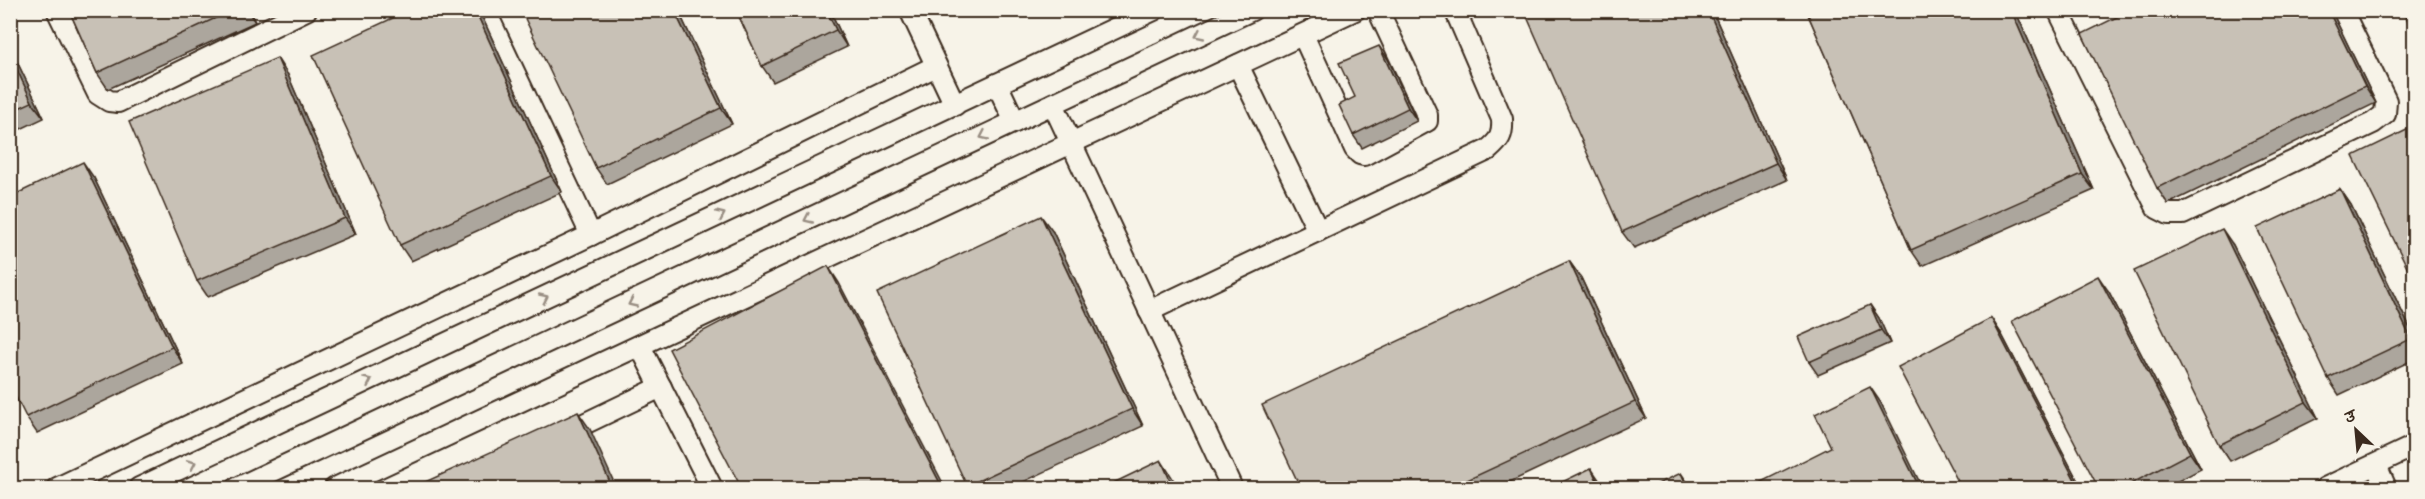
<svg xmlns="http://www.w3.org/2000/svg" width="2425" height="499" font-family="Kalam,'Playpen Sans Deva',sans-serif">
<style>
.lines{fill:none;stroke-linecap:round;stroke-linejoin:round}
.minor-casing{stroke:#3b2a1e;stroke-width:24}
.minor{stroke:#f7f3e8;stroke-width:20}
.wall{fill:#aca69d;stroke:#3b2a1e;stroke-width:1.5}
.shaded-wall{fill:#8c877f;stroke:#3b2a1e;stroke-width:1.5}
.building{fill:#c8c1b6;stroke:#3b2a1e;stroke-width:1.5}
.oneway{stroke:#998e83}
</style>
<rect width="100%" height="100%" fill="#f7f3e8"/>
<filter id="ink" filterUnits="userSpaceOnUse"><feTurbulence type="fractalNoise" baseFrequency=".0167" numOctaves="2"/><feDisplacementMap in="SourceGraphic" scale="12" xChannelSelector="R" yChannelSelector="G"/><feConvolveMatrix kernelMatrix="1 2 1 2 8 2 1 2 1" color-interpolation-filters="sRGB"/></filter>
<g filter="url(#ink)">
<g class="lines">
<g class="minor-casing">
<g id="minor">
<polyline points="57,10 98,94 109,101 118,102 306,10"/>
<polyline points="485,10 591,235"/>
<polyline points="910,10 955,105"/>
<polyline points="2058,10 2157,208 2169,214 2183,214 2373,123 2385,114 2386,101 2342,10"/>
<polyline points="1303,35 1355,149 1360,154 1364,155 1427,121 1427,115 1378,10"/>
<polyline points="1238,65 1318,231"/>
<polyline points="997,84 1015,122"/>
<polyline points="1053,104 1232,488"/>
<path d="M1149 311 1488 150C1500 140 1503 135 1502 119L1455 10"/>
<polyline points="640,346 712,488"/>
<polyline points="563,434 661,387"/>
<polyline points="2376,465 2386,488"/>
<polyline points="57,488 591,235 936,66"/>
<polyline points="139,488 1154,10"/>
<polyline points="237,488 1252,10"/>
<polyline points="335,488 1355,10"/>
<polyline points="2325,488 2414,446"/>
</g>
</g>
<use href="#minor" class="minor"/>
</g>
<g class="wall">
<polygon points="69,10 250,10 255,22 108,89 97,73"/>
<polygon points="479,10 562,192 411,261 400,245"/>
<polygon points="678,10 732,124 607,184 596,168"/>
<polygon points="736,10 830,10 847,47 773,82 762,66"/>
<polygon points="1712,10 1787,180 1634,248 1622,232"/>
<polygon points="1806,10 2015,10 2094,190 1922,266 1911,250"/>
<polygon points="2131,10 2331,10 2376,103 2168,204 2157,188"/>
<polygon points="10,47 44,118 10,134"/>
<polygon points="1388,59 1417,121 1362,148 1353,135"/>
<polygon points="288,75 356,234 208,297 197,281"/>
<polygon points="94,178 183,364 37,433 26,417"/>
<polygon points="2340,189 2351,205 2415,339 2415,359 2339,395 2328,378"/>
<polygon points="1053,232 1143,426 1008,489 969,489 967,486"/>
<polygon points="2233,245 2318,418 2230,461 2219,445"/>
<polygon points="1569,261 1581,278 1646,418 1495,489 1301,489"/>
<polygon points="2109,292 2201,469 2163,489 2099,489"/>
<polygon points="1870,305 1879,318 1890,343 1818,375 1809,362"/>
<polygon points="1991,318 2002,335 2082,489 1962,489"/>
</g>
<g class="shaded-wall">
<polygon points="247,10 250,10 255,22"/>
<polygon points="475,10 479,10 562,192 551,176"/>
<polygon points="674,10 678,10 732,124 721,108"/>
<polygon points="826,10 830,10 847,47 836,30"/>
<polygon points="1708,10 1712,10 1787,180 1776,163"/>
<polygon points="2011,10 2015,10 2094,190 2082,174"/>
<polygon points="2328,10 2331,10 2376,103 2365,86"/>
<polygon points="1379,46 1388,59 1417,121 1408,108"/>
<polygon points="10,47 44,118 32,102 10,55"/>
<polygon points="277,58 288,75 356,234 345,218"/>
<polygon points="83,162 94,178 183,364 172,347"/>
<polygon points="2340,189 2351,205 2415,339 2415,344 2411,339"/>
<polygon points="1041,216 1053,232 1143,426 1132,409"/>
<polygon points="2222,229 2233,245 2318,418 2306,402"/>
<polygon points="1569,261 1581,278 1646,418 1635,402"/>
<polygon points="828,266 839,283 946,489 943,489"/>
<polygon points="2098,276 2109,292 2201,469 2190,453"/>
<polygon points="1870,305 1879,318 1890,343 1881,330"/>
<polygon points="1991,318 2002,335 2082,489 2080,489 2077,484"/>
<polygon points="1870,387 1881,403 1923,489 1920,489"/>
<polygon points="578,412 590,429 617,489 613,489"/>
<polygon points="1161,460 1172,477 1178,489 1174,489"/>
<polygon points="1591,468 1602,484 1604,489 1601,489"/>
<polygon points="1681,473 1692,489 1688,489"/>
</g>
<g class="building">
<polygon points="69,10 233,10 97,73"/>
<polygon points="410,10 475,10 551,176 400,245 313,55"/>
<polygon points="521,10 674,10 721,108 596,168"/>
<polygon points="736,10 826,10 836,30 762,66"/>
<polygon points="1524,10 1708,10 1776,163 1622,232"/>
<polygon points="1806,10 2011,10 2082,174 1911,250"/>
<polygon points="2131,10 2328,10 2365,86 2157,188 2082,34"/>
<polygon points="2403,10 2415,10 2415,37"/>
<polygon points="1379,46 1408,108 1353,135 1339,105 1355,97 1339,63"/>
<polygon points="10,55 32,102 10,112"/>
<polygon points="277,58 345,218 197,281 129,122"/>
<polygon points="2415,126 2415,283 2353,156"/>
<polygon points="83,162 172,347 26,417 10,385 10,197"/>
<polygon points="2340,189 2411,339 2328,378 2257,228"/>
<polygon points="1041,216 1132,409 967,486 877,293"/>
<polygon points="2222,229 2306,402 2219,445 2134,271"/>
<polygon points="1569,261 1635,402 1448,489 1301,489 1262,405"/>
<polygon points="828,266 943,489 742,489 669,349"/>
<polygon points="2098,276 2190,453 2121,489 2099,489 2012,321"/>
<polygon points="1870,305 1881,330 1809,362 1798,337"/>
<polygon points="1991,318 2077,484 2067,489 1962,489 1898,367"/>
<polygon points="1870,387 1920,489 1747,489 1831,447 1815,414"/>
<polygon points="578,412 613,489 410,489"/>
<polygon points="1161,460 1174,489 1101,489"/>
<polygon points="1591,468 1601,489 1548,489"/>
<polygon points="1681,473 1688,489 1647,489"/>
</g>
<defs><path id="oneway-chevron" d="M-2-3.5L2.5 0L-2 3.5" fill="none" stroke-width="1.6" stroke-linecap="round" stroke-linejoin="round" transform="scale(1.5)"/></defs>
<g class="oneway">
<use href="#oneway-chevron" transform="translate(1199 35) rotate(155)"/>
<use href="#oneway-chevron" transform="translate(984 136) rotate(155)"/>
<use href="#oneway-chevron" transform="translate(721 215) rotate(-25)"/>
<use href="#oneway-chevron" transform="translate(808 219) rotate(155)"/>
<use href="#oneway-chevron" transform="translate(544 298) rotate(-25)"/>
<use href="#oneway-chevron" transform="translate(632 303) rotate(155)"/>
<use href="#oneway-chevron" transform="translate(368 381) rotate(-25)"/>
<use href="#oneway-chevron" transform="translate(192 464) rotate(-25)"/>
</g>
</g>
<rect width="2425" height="499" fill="none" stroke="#f7f3e8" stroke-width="36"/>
<rect x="18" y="18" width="2389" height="463" fill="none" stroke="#3b2a1e" stroke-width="2" filter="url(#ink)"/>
<g transform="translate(2356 430) rotate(334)" stroke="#f7f3e8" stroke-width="4.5" paint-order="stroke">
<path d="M0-4.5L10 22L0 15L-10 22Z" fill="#3b2a1e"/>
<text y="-9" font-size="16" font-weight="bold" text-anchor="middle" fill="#3b2a1e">उ</text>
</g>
</svg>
